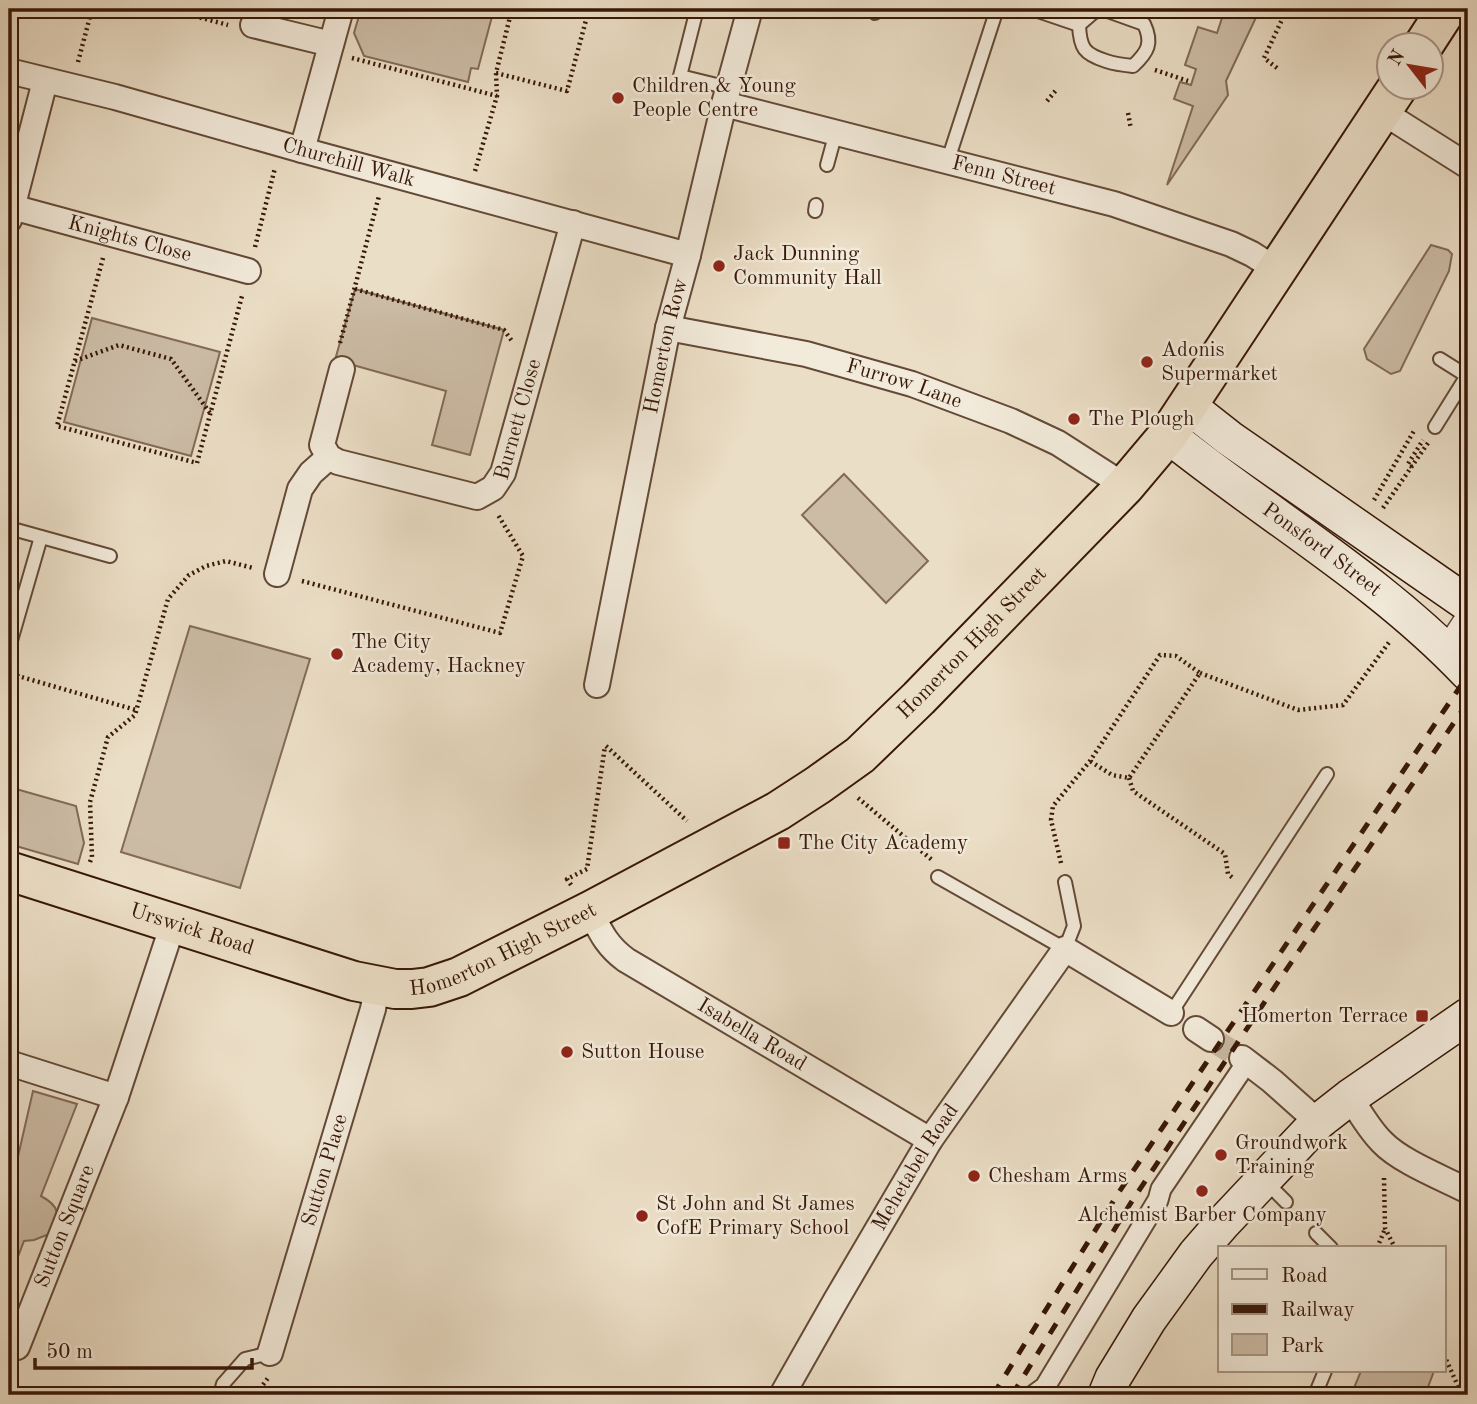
<svg xmlns="http://www.w3.org/2000/svg" width="1477" height="1404" font-family="'Old Standard TT',serif">
<style>
.green{fill:#ccbca6;stroke:#826a56;stroke-width:2}
.lines{fill:none;stroke-linecap:round;stroke-linejoin:round}
.minor-tunnel{stroke:#c7b6a0;stroke-width:24;stroke-dasharray:24 12;stroke-linecap:butt}
.service-casing{stroke:#644937;stroke-width:16}
.pedestrian-casing{stroke:#644937;stroke-width:23}
.minor-casing{stroke:#644937;stroke-width:28}
.tertiary-casing{stroke:#644937;stroke-width:35}
.secondary-casing{stroke:#371707;stroke-width:38}
.trunk-casing{stroke:#371707;stroke-width:42}
.path{stroke:#371707;stroke-width:4.5;stroke-dasharray:2 3.5;stroke-linecap:butt}
.service{stroke:#f2eada;stroke-width:12}
.pedestrian{stroke:#f2eada;stroke-width:19}
.minor{stroke:#f2eada;stroke-width:24}
.tertiary{stroke:#f2eada;stroke-width:32}
.secondary{stroke:#f2eada;stroke-width:35}
.trunk{stroke:#ebdec6;stroke-width:38}
.rail{stroke:#371707;stroke-width:5;stroke-dasharray:12 12;stroke-linecap:butt}
.poi-dot{fill:#8f2418;stroke:#f2eada;stroke-width:2.5}
.labels{text-anchor:middle;dominant-baseline:central;stroke-width:5;stroke-linejoin:round;paint-order:stroke}
.poi-label{font-size:21px;fill:#371707;stroke:#f2eada;text-anchor:start}
.street-label{font-size:21px;fill:#371707;stroke:#f2eada}
</style>
<rect width="100%" height="100%" fill="#ebdec6"/>
<filter id="stains"><feTurbulence type="fractalNoise" baseFrequency=".00286" numOctaves="4"/><feColorMatrix values="0 0 0 0 .2 0 0 0 0 .09 0 0 0 0 .02 0 0 0 .5 -.17"/></filter>
<radialGradient id="worn" r=".72"><stop offset=".6" stop-color="#630" stop-opacity="0"/><stop offset="1" stop-color="#630" stop-opacity=".3"/></radialGradient>
<g class="green">
<polygon points="361,9 494,9 478,69 471,68 468,82 364,56 354,33"/>
<polygon points="1225,9 1260,9 1226,81 1228,95 1167,185 1193,106 1174,99 1180,82 1191,85 1196,69 1185,65 1198,27 1217,33"/>
<polygon points="1431,245 1448,250 1452,254 1449,271 1400,371 1391,374 1367,359 1364,349"/>
<polygon points="355,289 504,330 470,455 432,445 446,391 335,360"/>
<polygon points="92,318 220,352 191,456 64,422"/>
<polygon points="844,474 928,561 886,603 802,515"/>
<polygon points="190,626 310,659 240,888 121,852"/>
<polygon points="9,787 76,806 84,843 78,864 9,844"/>
<path d="M33 1091 77 1104 41 1196C61 1207 59 1214 52 1233L34 1240 24 1241 9 1280V1187H11Z"/>
<polygon points="1361,1371 1434,1371 1425,1395 1351,1395"/>
</g>
<g class="lines">
<polyline class="minor-tunnel" points="1211,1039 1242,1058"/>
<g class="service-casing">
<g id="service">
<polyline points="697,9 680,76 729,88"/>
<polyline points="1032,9 1079,25"/>
<path d="M1105 10 1144 24C1153 43 1148 52 1133 66 1123 65 1115 64 1106 61 1084 54 1080 48 1079 25L1094 12Z"/>
<polyline points="875,13 877,9"/>
<polyline points="948,160 997,9"/>
<polyline points="827,165 836,132"/>
<polyline points="815,211 816,205"/>
<polyline points="1440,359 1467,376"/>
<polyline points="1435,427 1468,374"/>
<polyline points="9,528 110,556"/>
<polyline points="9,644 10,644 41,537"/>
<polyline points="938,877 1065,949 1074,926 1065,882"/>
<polyline points="1171,1013 1327,774"/>
<polyline points="1264,1180 1286,1202"/>
<polyline points="1316,1233 1331,1248"/>
<polyline points="220,1395 223,1384 245,1359 270,1353"/>
<polyline points="1315,1395 1325,1371"/>
</g>
</g>
<g class="pedestrian-casing">
<polyline id="pedestrian" points="1034,1395 1045,1387 1158,1200 1161,1189 1247,1062"/>
</g>
<g class="minor-casing">
<g id="minor">
<polyline points="253,25 331,44"/>
<path id="s1" d="M9 71 115 97 302 150 688 255"/>
<path id="s2" d="M724 104 1114 204 1231 244 1252 254 1277 270"/>
<polyline points="1381,111 1468,166"/>
<polyline points="302,150 341,9"/>
<path id="s3" d="M12 207 248 271"/>
<polyline points="9,220 45,81"/>
<path id="s4" d="M668 328 806 354 912 384 1011 421 1058 443 1125 486"/>
<path id="s5" d="M342 369 322 445 329 457 338 462 477 497 493 488 503 473 573 223"/>
<polyline points="277,574 300,489 311,473 329,457"/>
<path id="s6" d="M597 685 668 328 688 255 724 104 750 9"/>
<path id="s7" d="M590 911C601 933 607 946 626 960L930 1140"/>
<polyline points="1196,1029 1211,1039"/>
<polyline points="1242,1058 1272,1081 1318,1122"/>
<polyline points="9,1063 116,1097"/>
<path d="M1350 1097C1360 1113 1369 1129 1382 1142 1401 1162 1443 1178 1468 1191"/>
<path id="s8" d="M9 1345 17 1347 116 1097 173 924"/>
<path id="s9" d="M270 1353 373 1009 377 986"/>
<path id="s10" d="M782 1395 836 1300 930 1140 1065 949 1171 1013"/>
</g>
</g>
<g class="tertiary-casing">
<polyline id="tertiary" points="1449,654 1468,625"/>
</g>
<g class="secondary-casing">
<g id="secondary">
<polyline points="1187,405 1229,438 1468,604"/>
<path id="s11" d="M1168 435C1267 515 1380 580 1468 673"/>
<polyline points="1106,1395 1113,1378 1149,1319 1196,1254 1222,1224 1318,1122 1350,1097 1468,1016"/>
</g>
</g>
<g class="trunk-casing">
<g id="trunk">
<polyline points="1423,46 1447,9"/>
<path id="s12" d="M9 871 354 981 395 989H412L429 987 459 977 590 911 778 811 818 785 860 755 919 698 1125 486 1168 435 1397 88"/>
</g>
</g>
<g class="path">
<polyline points="168,9 228,25"/>
<polyline points="9,36 16,9"/>
<polyline points="352,58 497,96"/>
<polyline points="78,62 92,9"/>
<polyline points="1277,68 1264,58 1287,9"/>
<polyline points="1155,70 1188,81"/>
<polyline points="496,73 567,91 589,9"/>
<polyline points="1047,101 1057,89"/>
<polyline points="1128,113 1131,129"/>
<polyline points="475,171 497,96 496,73 512,9"/>
<polyline points="255,247 275,168"/>
<polyline points="103,258 57,426 197,463 242,296"/>
<polyline points="355,289 504,330 512,341"/>
<polyline points="340,343 379,196"/>
<polyline points="75,361 119,345 171,359 210,413"/>
<polyline points="1412,467 1408,464 1423,440"/>
<polyline points="1374,500 1415,429"/>
<polyline points="1383,508 1428,443"/>
<polyline points="302,581 500,633 523,556 498,515"/>
<polyline points="15,664 18,676 136,710"/>
<polyline points="1200,673 1298,710 1343,705 1390,641"/>
<polyline points="606,746 687,821"/>
<polyline points="1129,778 1133,791 1225,854 1228,874 1234,879"/>
<polyline points="858,798 932,860"/>
<polyline points="90,862 92,857 90,802 108,737 135,715 168,599 189,575 206,566 226,561 253,568"/>
<polyline points="1061,863 1051,820 1053,806 1090,761 1160,655 1176,656 1200,673 1129,778 1112,775 1090,761"/>
<polyline points="571,885 567,879 587,869 605,746"/>
<polyline points="1384,1178 1385,1228 1395,1248"/>
<polyline points="1377,1248 1385,1229"/>
<polyline points="1444,1355 1462,1395"/>
<polyline points="260,1395 262,1386 268,1378"/>
</g>
<use href="#service" class="service"/>
<use href="#pedestrian" class="pedestrian"/>
<use href="#minor" class="minor"/>
<use href="#tertiary" class="tertiary"/>
<use href="#secondary" class="secondary"/>
<use href="#trunk" class="trunk"/>
<g class="rail">
<polyline points="993,1395 1119,1192 1468,675"/>
<polyline points="1012,1395 1132,1201 1282,976 1468,702"/>
</g>
</g>
<g class="poi-dot">
<circle cx="618" cy="98" r="7"/>
<circle cx="719" cy="266" r="7"/>
<circle cx="1147" cy="362" r="7"/>
<circle cx="1074" cy="419" r="7"/>
<circle cx="337" cy="654" r="7"/>
<rect x="777" y="836" width="14" height="14" rx="3.5"/>
<rect x="1415" y="1009" width="14" height="14" rx="3.5"/>
<circle cx="567" cy="1052" r="7"/>
<circle cx="1221" cy="1155" r="7"/>
<circle cx="974" cy="1176" r="7"/>
<circle cx="1202" cy="1191" r="7"/>
<circle cx="642" cy="1216" r="7"/>
</g>
<g class="labels">
<g class="poi-label">
<text x="632" y="86">Children &amp; Young<tspan x="632" dy="24">People Centre</tspan></text>
<text x="733" y="254">Jack Dunning<tspan x="733" dy="24">Community Hall</tspan></text>
<text x="1161" y="350">Adonis<tspan x="1161" dy="24">Supermarket</tspan></text>
<text x="1088" y="419">The Plough</text>
<text x="351" y="642">The City<tspan x="351" dy="24">Academy, Hackney</tspan></text>
<text x="798" y="843">The City Academy</text>
<text x="1408" y="1016" text-anchor="end">Homerton Terrace</text>
<text x="581" y="1052">Sutton House</text>
<text x="1235" y="1143">Groundwork<tspan x="1235" dy="24">Training</tspan></text>
<text x="988" y="1176">Chesham Arms</text>
<text x="656" y="1204">St John and St James<tspan x="656" dy="24">CofE Primary School</tspan></text>
<text x="1202" y="1215" text-anchor="middle">Alchemist Barber Company</text>
</g>
<g class="street-label">
<text stroke="none"><textPath href="#s1" startOffset="352">Churchill Walk</textPath></text>
<text stroke="none"><textPath href="#s2" startOffset="289">Fenn Street</textPath></text>
<text stroke="none"><textPath href="#s3" startOffset="122">Knights Close</textPath></text>
<text stroke="none"><textPath href="#s6" startOffset="346">Homerton Row</textPath></text>
<text stroke="none"><textPath href="#s4" startOffset="243">Furrow Lane</textPath></text>
<text stroke="none"><textPath href="#s5" startOffset="338">Burnett Close</textPath></text>
<text stroke="none"><textPath href="#s11" startOffset="192">Ponsford Street</textPath></text>
<text stroke="none"><textPath href="#s12" startOffset="1087">Homerton High Street</textPath></text>
<text stroke="none"><textPath href="#s12" startOffset="192">Urswick Road</textPath></text>
<text stroke="none"><textPath href="#s12" startOffset="520">Homerton High Street</textPath></text>
<text stroke="none"><textPath href="#s7" startOffset="208">Isabella Road</textPath></text>
<text stroke="none"><textPath href="#s10" startOffset="264">Mehetabel Road</textPath></text>
<text stroke="none"><textPath href="#s9" startOffset="191">Sutton Place</textPath></text>
<text stroke="none"><textPath href="#s8" startOffset="138">Sutton Square</textPath></text>
</g>
</g>
<rect width="1477" height="1404" fill="none" stroke="#ebdec6" stroke-width="35"/>
<rect x="10" y="10" width="1456" height="1383" fill="none" stroke="#371707" stroke-width="3.5"/>
<rect x="18" y="18" width="1442" height="1369" fill="none" stroke="#371707" stroke-width="2"/>
<rect x="1218" y="1246" width="228" height="126" fill="#f2eada" stroke="#a79686" stroke-width="2"/>
<rect x="1232" y="1269" width="35" height="10" fill="#f2eada" stroke="#a79686" stroke-width="2"/>
<text x="1281" y="1282" font-size="21" fill="#371707">Road</text>
<rect x="1232" y="1304" width="35" height="10" fill="#371707" stroke="#a79686" stroke-width="2"/>
<text x="1281" y="1316" font-size="21" fill="#371707">Railway</text>
<rect x="1232" y="1334" width="35" height="21" fill="#ccbca6" stroke="#a79686" stroke-width="2"/>
<text x="1281" y="1352" font-size="21" fill="#371707">Park</text>
<g transform="translate(1410 66) rotate(301)"><circle r="33" fill="#f2eada" stroke="#a79686" stroke-width="2"/>
<path d="M0-5L12 26L0 18L-12 26Z" fill="#8f2418"/>
<text y="-10" font-size="19" font-weight="bold" text-anchor="middle" fill="#371707">N</text>
</g>
<path d="M35 1358v10h217v-10" fill="none" stroke="#371707" stroke-width="3.5"/>
<text x="46" y="1358" font-size="21" fill="#371707" stroke="#f2eada" stroke-width="5" paint-order="stroke">50 m</text>
<rect width="100%" height="100%" filter="url(#stains)"/>
<rect width="100%" height="100%" fill="url(#worn)"/>
</svg>
